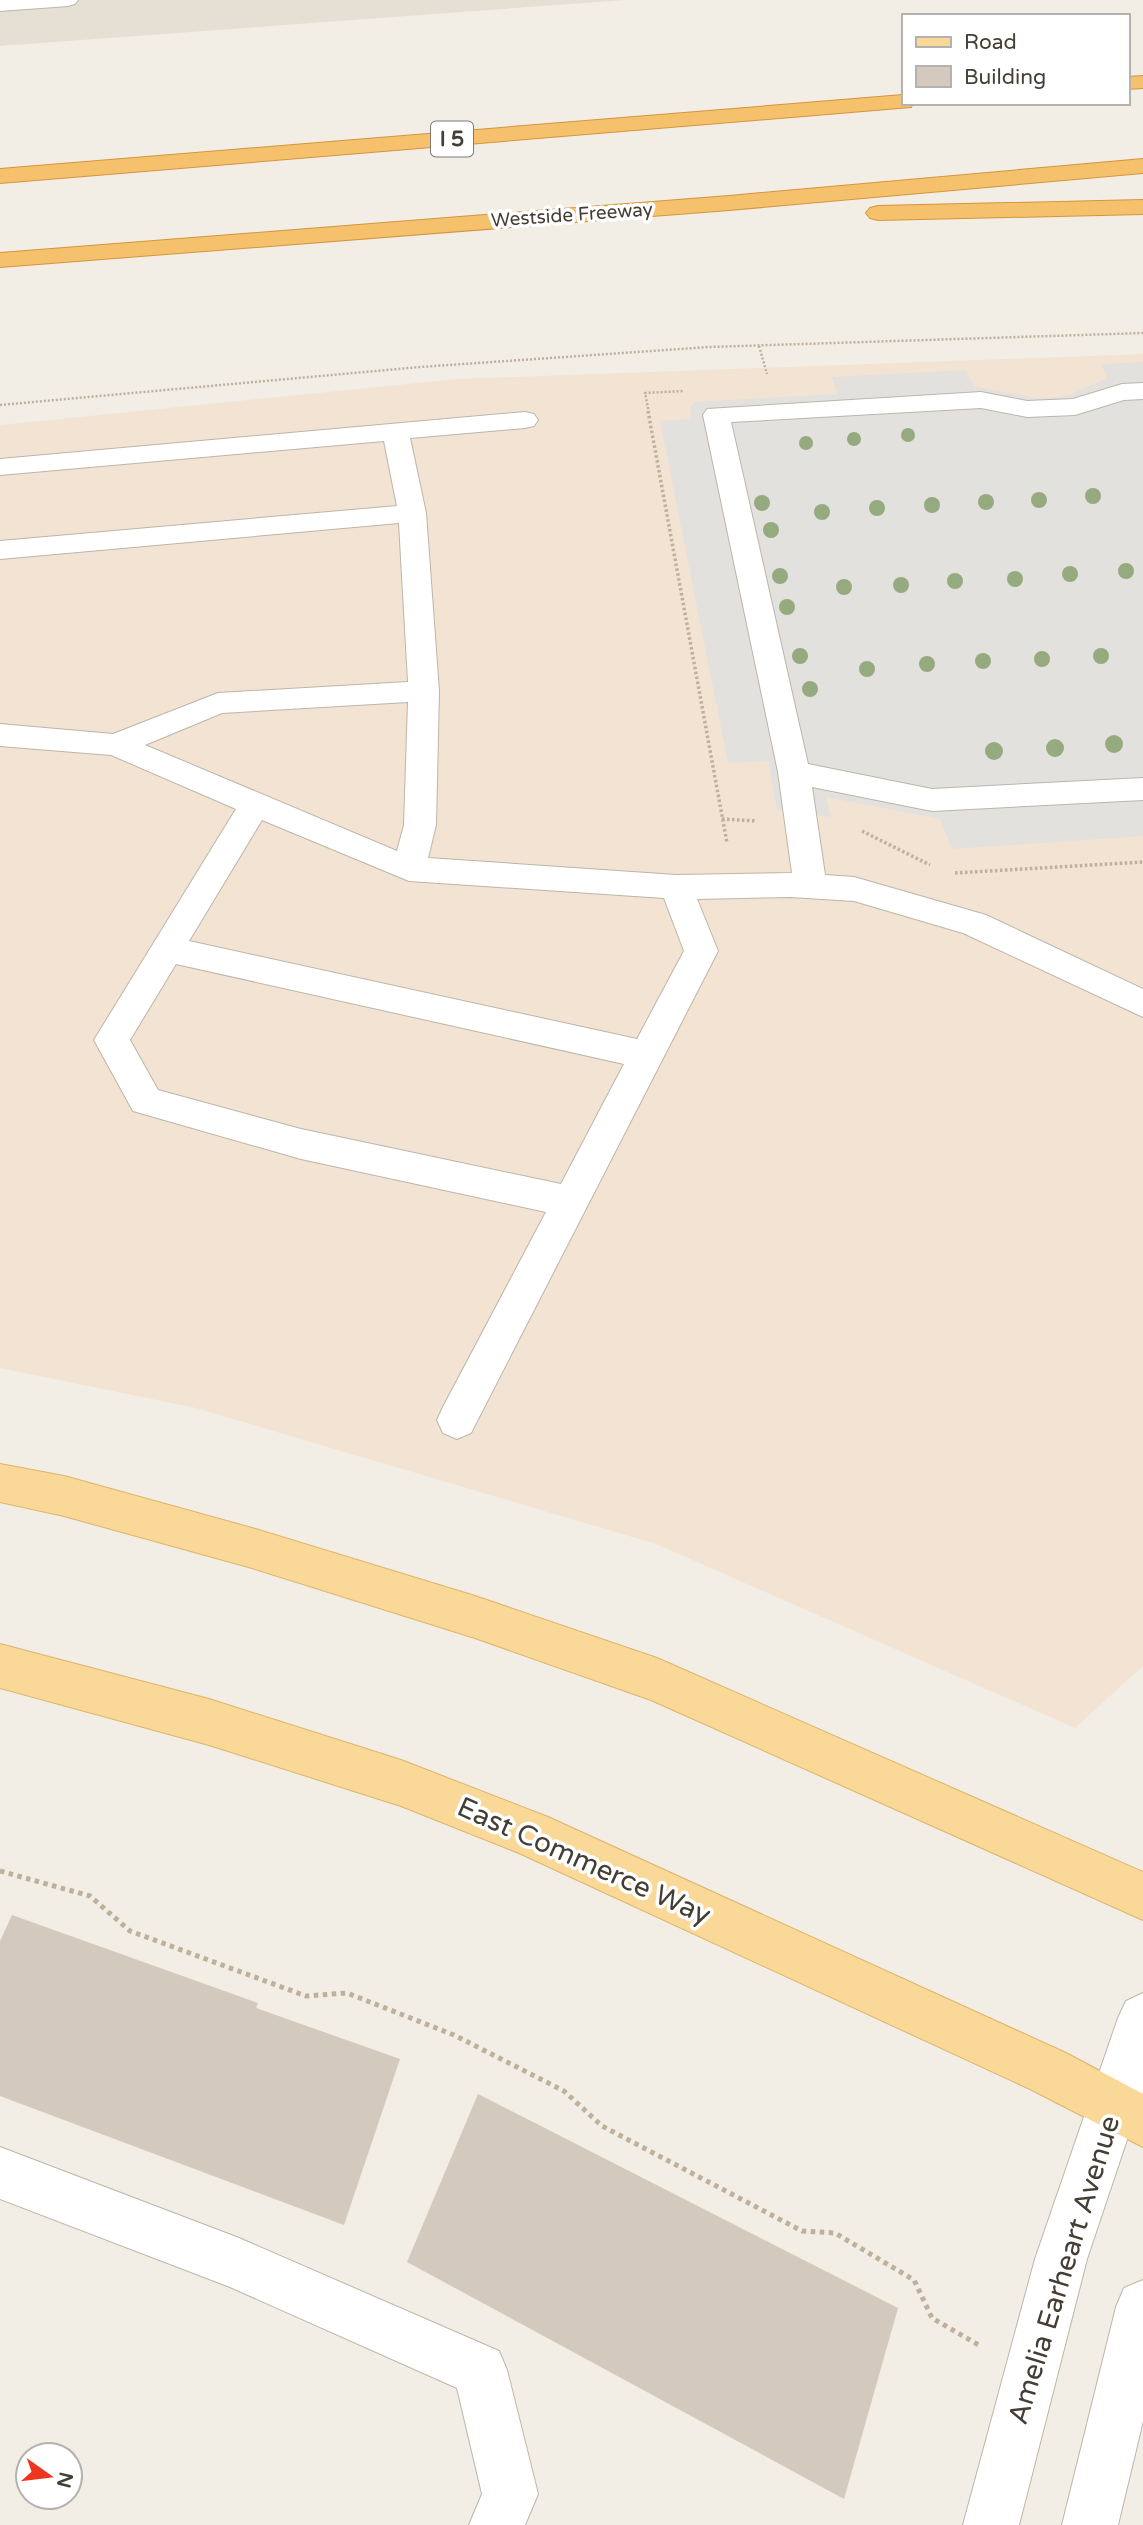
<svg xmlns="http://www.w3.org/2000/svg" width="1143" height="2525" font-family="'Varela Round',sans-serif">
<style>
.residential{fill:#e6dfd4}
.commercial{fill:#f3e3d2}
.parking{fill:#e3e1de}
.building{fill:#d3c9bc}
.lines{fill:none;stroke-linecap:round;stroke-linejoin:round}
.minor-casing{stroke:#bdb5a9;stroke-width:2}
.major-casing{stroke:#ddb469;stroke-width:2}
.highway-casing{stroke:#d4953d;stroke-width:2}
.path-far2{stroke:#beb09b;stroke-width:2.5;stroke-dasharray:2 2;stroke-linecap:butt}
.path-far1{stroke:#beb09b;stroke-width:3.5;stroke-dasharray:2.5 2.5;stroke-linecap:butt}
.path{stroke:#beb09b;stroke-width:5;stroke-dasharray:4.5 4.5;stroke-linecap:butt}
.minor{fill:#fff;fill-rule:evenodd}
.major{fill:#f9d898;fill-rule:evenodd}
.highway{fill:#f6c16d;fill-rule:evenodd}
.tree{fill:#96aa80}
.labels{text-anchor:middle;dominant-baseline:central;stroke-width:7;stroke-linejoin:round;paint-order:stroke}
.far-street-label{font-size:19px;fill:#443e35;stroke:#fff}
.shield{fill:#fff;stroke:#7c7872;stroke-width:2}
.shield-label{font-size:21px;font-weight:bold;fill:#443e35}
.near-street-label{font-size:28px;fill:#443e35;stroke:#fff}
</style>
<rect width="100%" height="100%" fill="#f2eee6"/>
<polygon class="residential" points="0,0 625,0 0,46"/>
<polygon class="commercial" points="1143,354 1143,1666 1075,1728 656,1544 196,1408 0,1368 0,425 457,379"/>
<polygon class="parking" points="1143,362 1143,836 952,849 940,819 826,797 831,817 777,810 768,761 728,763 660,421 691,419 690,407 695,402 837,394 832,377 966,370 974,386 1042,399 1069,395 1107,378 1101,364"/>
<g class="building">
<polygon points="12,1915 258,2003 256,2008 400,2059 344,2225 0,2096 0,1941"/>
<polygon points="478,2094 898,2308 844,2499 407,2262"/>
</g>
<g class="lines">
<g class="minor-casing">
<g id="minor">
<polygon points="0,0 78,0 75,4 68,6 0,11"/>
<path d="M1143 383V399L1124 400 1075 415 1027 417 981 408 731 422 808 764 932 789 1143 778V800L932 811 812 787 825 875 854 877 986 915 1143 989V1017L963 933 854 901 791 897 697 899 718 951 471 1433 457 1439 443 1433 437 1420 443 1407 546 1212 301 1159 133 1111 94 1040 236 809 111 755 0 746V724L113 734 218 693 408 682 399 523 0 559V541L397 506 384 441 0 475V459L525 412 534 414 538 420 534 426 525 428 410 438 426 513 439 691 436 825 428 858 676 875 792 873 778 772 703 415 707 409 981 392 1027 401 1073 399 1122 384ZM408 702 404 825 397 851 145 745 222 713ZM262 820 409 881 664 898 684 951 637 1039 189 941ZM176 964 624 1064 561 1184 301 1129 158 1090 130 1040Z"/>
<polygon points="1143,1993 1143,2092 1087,2259 1019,2525 963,2525 1035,2259 1118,2018 1126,2001"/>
<polygon points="0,2147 239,2238 499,2351 507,2370 538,2494 525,2525 469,2525 482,2494 457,2388 230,2287 0,2199"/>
<polygon points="1143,2280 1143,2421 1118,2525 1062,2525 1116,2307 1124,2288"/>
</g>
</g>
<g class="major-casing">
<g id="major">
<polygon points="0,1464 64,1476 252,1528 475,1596 657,1658 1143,1872 1143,1920 651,1700 475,1638 252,1568 64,1516 0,1502"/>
<polygon points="0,1644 209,1699 401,1760 548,1817 1066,2053 1143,2094 1143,2147 1030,2089 519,1853 401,1806 209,1745 0,1688"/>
</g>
</g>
<g class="highway-casing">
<g id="highway">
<polygon points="1143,76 1143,88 1127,89 1127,77"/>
<polygon points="903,95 903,103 913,103 911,107 0,183 0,169"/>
<polygon points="1143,159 1143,173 729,210 0,267 0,253 729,196"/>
<polygon points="1143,200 1143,214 878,220 870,218 866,213 870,208 878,206"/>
</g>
</g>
<g class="path-far2">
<polyline points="759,346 767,374"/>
<polyline points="0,405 420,367 709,347 1143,333"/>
<polyline points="649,413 645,393 683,391"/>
</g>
<g class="path-far1">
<polyline points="648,411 727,843"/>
<polyline points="722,819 757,821"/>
<polyline points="862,831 930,865"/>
<polyline points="955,873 1143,862"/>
</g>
<polyline class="path" points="0,1871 90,1896 130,1931 306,1996 347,1993 454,2035 564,2091 602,2126 802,2231 835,2233 914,2280 932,2318 982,2347"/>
<use href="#minor" class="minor"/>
<use href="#major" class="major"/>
<use href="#highway" class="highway"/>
</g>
<g class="tree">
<circle cx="908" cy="435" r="7"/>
<circle cx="854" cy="439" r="7"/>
<circle cx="806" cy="443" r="7"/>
<circle cx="1093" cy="496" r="8"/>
<circle cx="1039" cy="500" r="8"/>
<circle cx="986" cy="502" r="8"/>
<circle cx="762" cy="503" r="8"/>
<circle cx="932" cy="505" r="8"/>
<circle cx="877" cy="508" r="8"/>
<circle cx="822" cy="512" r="8"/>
<circle cx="771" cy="530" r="8"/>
<circle cx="1126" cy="571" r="8"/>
<circle cx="1070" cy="574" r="8"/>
<circle cx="780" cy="576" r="8"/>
<circle cx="1015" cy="579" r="8"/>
<circle cx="955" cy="581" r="8"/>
<circle cx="901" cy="585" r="8"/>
<circle cx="844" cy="587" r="8"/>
<circle cx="787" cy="607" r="8"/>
<circle cx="800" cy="656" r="8"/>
<circle cx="1101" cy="656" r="8"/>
<circle cx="1042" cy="659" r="8"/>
<circle cx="983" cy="661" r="8"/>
<circle cx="927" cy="664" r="8"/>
<circle cx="867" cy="669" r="8"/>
<circle cx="810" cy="689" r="8"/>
<circle cx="1114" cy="744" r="9"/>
<circle cx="1055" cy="748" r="9"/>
<circle cx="994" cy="751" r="9"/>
</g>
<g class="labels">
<g class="far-street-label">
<text transform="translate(572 215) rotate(-4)">Westside Freeway</text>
</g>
<rect class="shield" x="431" y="121.5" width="42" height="35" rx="5"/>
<g class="shield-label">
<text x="452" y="139">I 5</text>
</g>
<g class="near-street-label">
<text transform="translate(584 1861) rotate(24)">East Commerce Way</text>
<text transform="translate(1064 2270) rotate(-73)">Amelia Earheart Avenue</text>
</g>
</g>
<rect x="902" y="14" width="228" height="91" fill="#ffffff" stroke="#b4b2ae" stroke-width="2"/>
<rect x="916" y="37" width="35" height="10" fill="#f9d898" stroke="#b4b2ae" stroke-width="2"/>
<text x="964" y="49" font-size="21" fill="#443e35">Road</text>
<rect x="916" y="66" width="35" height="21" fill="#d3c9bc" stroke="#b4b2ae" stroke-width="2"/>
<text x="964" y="84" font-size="21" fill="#443e35">Building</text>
<g transform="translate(49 2476) rotate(104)"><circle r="33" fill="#ffffff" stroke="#b4b2ae" stroke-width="2"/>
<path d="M0-5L12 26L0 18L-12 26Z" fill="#ee3520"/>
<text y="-10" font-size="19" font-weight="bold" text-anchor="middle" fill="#443e35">N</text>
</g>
</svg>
